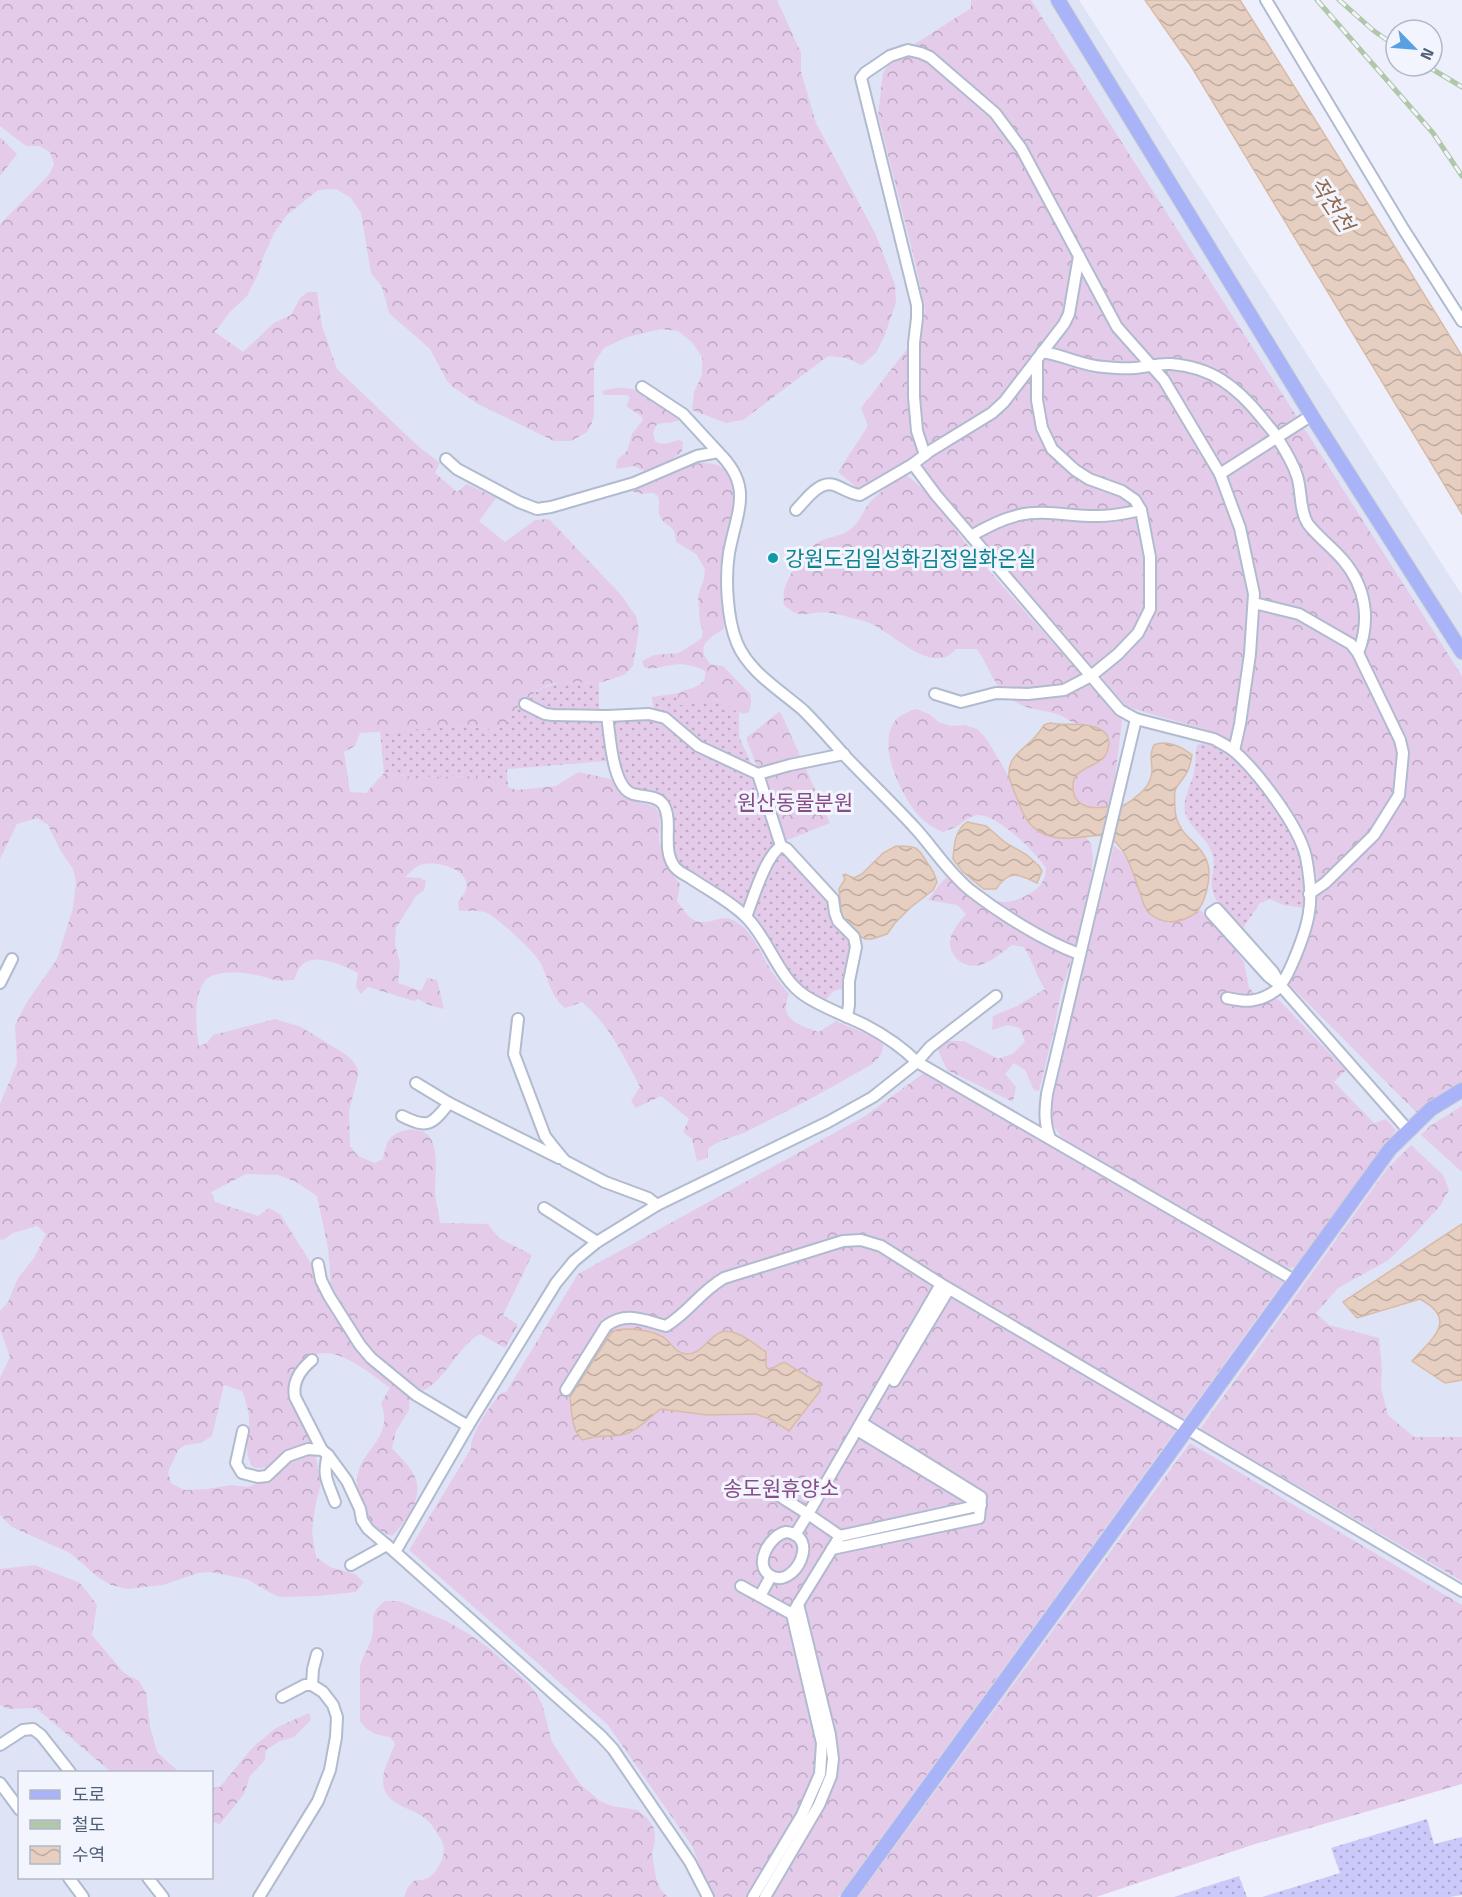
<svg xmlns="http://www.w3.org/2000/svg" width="1462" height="1897" font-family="'Titillium Web','Noto Sans KR',sans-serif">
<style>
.residential{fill:#dee3f6;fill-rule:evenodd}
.grass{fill:url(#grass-dots)}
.forest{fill:url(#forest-crowns)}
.sand{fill:url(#sand-dots)}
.water{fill:url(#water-waves);stroke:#d8bba7;stroke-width:1.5}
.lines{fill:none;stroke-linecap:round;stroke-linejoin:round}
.minor-casing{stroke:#b1bbcf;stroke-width:14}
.major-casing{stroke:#cacfd6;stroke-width:16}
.minor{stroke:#fff;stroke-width:10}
.major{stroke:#a9b3f7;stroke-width:14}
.rail-casing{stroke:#b0c7a9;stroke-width:5}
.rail{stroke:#f3f5fe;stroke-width:3;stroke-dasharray:9;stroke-linecap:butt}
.culture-dot{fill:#0f9aa8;stroke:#f3f5fe;stroke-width:2}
.labels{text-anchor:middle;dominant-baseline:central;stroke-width:6;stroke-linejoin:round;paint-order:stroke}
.culture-label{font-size:21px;fill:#0d838f;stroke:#f3f5fe;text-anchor:start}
.park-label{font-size:21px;fill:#864d89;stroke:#f3f5fe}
.water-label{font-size:22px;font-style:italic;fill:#91684c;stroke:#f3f5fe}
</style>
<defs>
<pattern id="grass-dots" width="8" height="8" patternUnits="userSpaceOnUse" patternTransform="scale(1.5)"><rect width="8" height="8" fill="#e5cbea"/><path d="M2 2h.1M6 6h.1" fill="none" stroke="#bca8c2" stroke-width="1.8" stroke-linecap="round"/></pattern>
<pattern id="forest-crowns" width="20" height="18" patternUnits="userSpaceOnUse" patternTransform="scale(1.5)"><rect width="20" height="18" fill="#e5cbea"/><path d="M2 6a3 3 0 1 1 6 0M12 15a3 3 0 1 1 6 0" fill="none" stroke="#bca8c2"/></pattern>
<pattern id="sand-dots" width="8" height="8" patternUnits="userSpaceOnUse" patternTransform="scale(1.5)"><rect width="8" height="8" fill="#cbc9fa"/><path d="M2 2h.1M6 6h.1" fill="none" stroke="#a7a6cf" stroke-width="1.8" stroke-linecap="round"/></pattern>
<pattern id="water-waves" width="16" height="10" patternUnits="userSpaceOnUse" patternTransform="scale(1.5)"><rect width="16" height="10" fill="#e6cfc1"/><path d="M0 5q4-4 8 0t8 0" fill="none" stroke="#bdaba2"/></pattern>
</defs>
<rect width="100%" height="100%" fill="#edeffc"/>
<path class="residential" d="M0 0H1079L1462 595V1782L1079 1897H0ZM20 1772H212V1878H20Z"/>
<g class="grass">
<path d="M563 682 599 683V712L539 708 525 700C537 690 547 685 563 682Z"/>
<path d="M679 693 677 699 715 700 721 701 739 713V737L752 765C715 755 685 732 654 710L652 697Z"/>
<polygon points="519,705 537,715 604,720 609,758 606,761 507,769 508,787 478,776 415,777 384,773 380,731 468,726 493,730 505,725"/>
<polygon points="652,716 752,777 777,843 744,910 682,869 674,859 668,807 626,785 617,763 612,723 613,720"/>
<path d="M1201 744C1208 745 1218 745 1224 749 1248 763 1291 830 1300 857 1305 873 1304 891 1304 908L1283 905 1270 899 1260 903 1243 928C1232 917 1214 904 1212 888 1210 878 1216 866 1213 856 1210 842 1196 832 1189 821 1178 805 1190 789 1194 773 1196 763 1195 754 1197 745Z"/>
<path d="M783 854 790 856 831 901 852 943 846 990C835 987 830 993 825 1003L798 987 752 913 774 861Z"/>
</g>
<g class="forest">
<path d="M0 0H777L801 53V72L816 123 876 235 895 285 896 303 884 337 876 353 862 365 846 358 828 356 743 420 726 423 692 410 694 392 702 375V357L692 342 678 331 661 329 627 337 604 348 594 363V416L591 425 587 432 571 441H554L478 404 453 387 447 381 430 349 389 313 382 287 371 273 361 213 351 198 336 189 318 190 287 215 274 233 262 260 260 270 247 296 229 313 215 332 243 352 274 323 291 315 300 298 308 292H317L322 326 337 369 419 447 440 463 435 473 457 492 467 484 496 498 479 521 505 542 535 520 549 519 621 595 636 616 639 629 633 666 624 675 599 683 563 682 550 684 538 690 519 705 505 725 493 730 468 726 360 733 355 746 344 752 350 792 366 793 384 773 415 777 479 776 516 790 556 786 578 772 611 779 628 799 655 807 660 815 659 841 669 870 680 884 677 901C691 921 695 926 719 919 724 918 728 918 733 920 752 928 761 955 772 972 777 980 784 987 789 994 778 1020 799 1025 819 1032L836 1021 883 1041C884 1052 880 1057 872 1064 832 1088 791 1109 750 1130 736 1137 719 1139 708 1149V1158L697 1161 692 1139 683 1132 689 1119 661 1096 636 1108 631 1101 640 1087C624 1057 609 1024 582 1002L565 1008C551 997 549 980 541 964 537 954 498 918 487 913 480 910 468 911 459 911L458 901C485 876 442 858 420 865 415 867 410 873 405 877L420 878 426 881 424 890 416 896 396 928 395 945 400 963 398 983 421 991 427 978 437 980 444 1009 429 1005 418 999 414 1001 368 987 361 994 356 987 358 973C344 966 313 950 300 967 297 970 296 976 294 980 288 980 281 981 275 980 265 977 254 974 243 973 234 972 214 972 207 979 192 992 196 1029 199 1046L207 1043 213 1035 275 1019 301 1027 345 1054 352 1060 357 1067 358 1076 349 1111 350 1146 358 1156 375 1163 383 1159C387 1144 386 1136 403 1131 410 1129 413 1129 421 1131 441 1137 435 1173 435 1190 435 1201 439 1212 440 1223L488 1224 499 1238 532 1255 503 1315 518 1325 505 1348 480 1334C456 1347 447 1381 420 1392L369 1350 331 1285 328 1248 317 1196 296 1182 278 1175 246 1174 211 1192 215 1202 258 1216 269 1208 280 1214 312 1265 331 1313 365 1360 410 1396 409 1410 396 1431 392 1448C399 1456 408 1464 413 1473 426 1495 407 1521 392 1536 378 1532 369 1521 364 1507 361 1498 357 1490 357 1480 358 1450 395 1440 381 1403L390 1388C371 1374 330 1338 307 1360 301 1365 297 1373 293 1379L316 1446 270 1468H255C241 1456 250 1435 249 1419 249 1409 245 1399 242 1391L224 1385 212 1436 201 1443 185 1445 178 1450 168 1472 171 1483 184 1490 207 1489 232 1485 247 1487 270 1479 291 1459 303 1454 315 1453 321 1483 315 1507 312 1532 316 1557 330 1567 355 1574 364 1582 356 1592 318 1596 280 1597 269 1592 247 1579 210 1572 198 1573 163 1585 127 1589 111 1585 99 1578 70 1553 12 1527 0 1515V1378L10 1357 0 1329V1311L8 1302 18 1278 34 1258 46 1234 37 1226 13 1233 3 1240 0 1239V1104L17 1063 15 1025 27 1002 57 959 73 908 76 882 73 869 59 848 48 825 37 818 17 824 0 859V224L48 176 54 165 50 152 39 146H26L0 126Z"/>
<polygon points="971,0 1031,0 1462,676 1462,1082 1417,1113 1289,984 1313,914 1317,897 1317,878 1309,842 1272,783 1239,747 1223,738 1207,730 1127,707 957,511 936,489 913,456 861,491 838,472 868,426 861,408 918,335 925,311 915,262 878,115 883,73 893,58 971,8"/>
<polygon points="0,137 17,154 0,176"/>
<path d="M615 388C643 386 661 402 681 419 673 424 666 422 657 424L653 432 655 441C664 447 669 442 679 440L683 442 682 451 679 454 660 468 651 472H646L634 466 616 469 617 460 627 451 632 434 643 420 641 416 626 406 630 398 627 395H604L602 391Z"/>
<path d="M700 463C759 460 726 536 722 569 720 588 723 607 724 626L722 630C708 639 695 646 710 664L723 666 750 694C752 701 751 705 749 712L743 714C734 711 726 702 717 700 704 698 691 706 678 705L677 699 679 693C690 687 708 688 705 671 697 666 681 663 672 665 662 666 654 671 644 667L642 661 654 655 679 653 702 638 703 631 700 623 698 596 704 578 705 569 696 554 676 542C676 523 666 529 660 516 656 509 663 498 655 494 652 492 646 494 641 494 637 493 632 491 628 490L684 467Z"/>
<path d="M904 474C933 492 951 526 973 552 1022 609 1072 664 1122 720L1115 778 1108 807C1094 809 1076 808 1073 790 1072 785 1073 780 1076 776 1082 768 1092 763 1101 760L1086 725C1082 724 1076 724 1072 722 1068 720 1064 717 1060 715 1039 708 1021 711 1004 693 992 681 987 663 977 649H956C953 652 949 656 945 657 921 665 889 630 867 622 856 619 843 615 831 613 809 609 805 623 784 605 784 600 783 595 784 591 787 576 808 545 823 540 836 535 846 536 856 524 862 517 865 507 871 501 881 491 893 482 904 474Z"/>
<path d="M916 709 929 714 939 722 951 726 965 725 977 729 986 738 1009 777 1022 811 1032 827 1055 838 1086 837 1091 844 1093 857 1089 895 1073 955 1061 992 1053 1034 1039 1091 1034 1090 1025 1070 1014 1063 1005 1074 1016 1087 1013 1102 947 1070 937 1048 945 1041H964L998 1059 1014 1053 1025 1041 1020 1028 1008 1025 992 1030 993 1016 1017 1006 1045 989C1036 976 1033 961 1024 947L1012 945C1003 952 991 962 980 965 962 970 944 952 952 934 955 927 961 920 966 914L957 905 928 900C935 892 939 883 947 877 979 889 993 915 1029 894 1041 887 1045 881 1046 868 1036 853 997 813 977 815 969 816 962 823 956 827 952 829 947 830 943 832 934 828 927 824 920 817 902 797 878 749 893 724 898 715 908 712 916 709Z"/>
<polygon points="780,711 830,823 785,841 746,738"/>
<path d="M1114 846C1130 856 1135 877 1140 895 1142 900 1144 908 1148 913 1148 913 1156 917 1156 917 1172 926 1186 921 1199 909L1225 936 1244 962 1249 988 1260 998 1278 999 1346 1070 1334 1082 1374 1123 1386 1119 1396 1130 1297 1266 1284 1270 1075 1147 1061 1137 1053 1125 1052 1105 1059 1064Z"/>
<path d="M924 1073 1283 1282 838 1897H712L692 1846 608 1725 409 1550 471 1449C470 1433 491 1405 501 1393L506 1392 578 1274 865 1116Z"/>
<polygon points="1462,1106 1462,1172 1421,1135 1430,1126"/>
<polygon points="1411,1145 1443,1175 1449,1190 1440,1206 1406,1243 1387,1261 1338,1288 1316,1313 1329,1325 1379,1338 1382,1369 1381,1388 1388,1415 1414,1437 1462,1437 1462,1581 1200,1429 1387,1169"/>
<polygon points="1190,1443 1462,1605 1462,1784 1258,1843 1096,1897 858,1897"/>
<polygon points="35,1565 80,1583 97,1605 92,1635 124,1673 139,1681 146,1693 150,1727 157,1752 179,1772 111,1772 36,1708 8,1709 0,1705 0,1569"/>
<path d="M385 1601H399L446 1621 469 1634 490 1649 528 1683 536 1693 542 1704 552 1742 580 1784 600 1801 612 1806 637 1810 647 1818 654 1828 655 1841 652 1853 656 1878 661 1890 668 1897H404L408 1887 415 1880C425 1881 431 1878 437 1869 445 1857 447 1846 438 1835 435 1830 432 1824 427 1820 415 1808 389 1807 384 1788 380 1772 390 1758 395 1744L390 1737C376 1735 368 1733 360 1721V1667C362 1657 368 1649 371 1640 377 1622 366 1615 385 1601Z"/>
<polygon points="309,1713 311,1720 294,1737 280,1741 266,1750 265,1760 250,1776 244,1794 220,1824 212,1822 212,1788 220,1787 252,1748 276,1728"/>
</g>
<g class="sand">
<polygon points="1427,1819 1434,1844 1462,1837 1462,1895 1450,1897 1262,1897 1340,1873 1331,1848"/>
<polygon points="1239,1876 1247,1897 1174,1897"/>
</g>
<g class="water">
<polygon points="1145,0 1240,0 1390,239 1462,356 1462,514 1191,66"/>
<path d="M1050 723C1066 727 1095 719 1107 735 1111 742 1108 755 1101 760 1090 768 1072 770 1073 787 1073 791 1074 797 1077 800 1085 809 1095 808 1106 807 1110 806 1116 809 1120 808 1121 807 1127 803 1128 803 1139 795 1151 787 1152 771 1152 761 1149 755 1154 745 1166 739 1182 747 1192 755 1191 761 1190 767 1187 772 1184 779 1177 784 1175 791 1174 796 1175 804 1175 810 1178 837 1197 839 1206 859 1213 874 1206 908 1191 916 1177 924 1161 924 1149 913 1144 908 1142 899 1140 893 1134 876 1128 852 1113 840 1104 833 1093 836 1083 837 1053 841 1031 836 1020 806 1017 797 1011 786 1009 776 1007 756 1025 749 1036 736 1039 733 1041 729 1044 725Z"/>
<path d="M967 822 986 826 1006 843 1027 855 1039 866 1042 871 1037 883C1018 873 1009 870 996 889H984L963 872 953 859C954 845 955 830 967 822Z"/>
<path d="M896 846C919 846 917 847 928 864 933 870 935 875 937 882L933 890 911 907 895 923 887 934 872 939H865L855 934 842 921 839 889 845 879 843 875 845 874 854 878 862 874 883 853Z"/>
<path d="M1462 1224V1380L1445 1383 1412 1361C1432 1339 1459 1320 1420 1299L1357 1318 1343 1302Z"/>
<path d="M626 1329C638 1329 653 1331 663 1337 671 1342 674 1352 685 1354 708 1356 711 1321 738 1334 748 1338 757 1346 766 1352V1366L769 1370 784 1362 820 1384V1391L789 1431 772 1420 756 1414 707 1415 661 1409C648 1418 637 1432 621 1435 608 1437 596 1435 583 1440 571 1431 572 1411 570 1397L611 1333 616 1330Z"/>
</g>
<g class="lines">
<g class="minor-casing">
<g id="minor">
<polyline points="1266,0 1404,230 1462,321"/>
<path d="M1042 352C1064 355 1083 366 1104 367 1114 368 1125 369 1135 368 1147 367 1159 363 1171 364 1212 367 1237 387 1262 418 1267 425 1274 431 1278 439 1285 450 1293 463 1297 476 1302 491 1299 510 1308 524 1318 537 1332 547 1343 560 1366 587 1371 620 1358 653"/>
<polyline points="642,387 683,414 718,452"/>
<polyline points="925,455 917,431 914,397 914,343 917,318 917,305 861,78 865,73 890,56 908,50 921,53 930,57 995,113 1021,148 1117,327 1164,380 1220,474 1240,528 1254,594 1250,654 1240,724 1234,751"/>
<path d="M446 459 457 469 519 502 537 509 551 507 634 483 697 456 718 452C754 487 737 510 729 553 725 578 727 619 737 643 749 672 780 690 803 710 818 725 832 741 846 757 869 781 893 804 916 829 934 849 948 872 970 890 1001 914 1042 940 1079 954"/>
<path d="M913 464 936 495 1120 710 1136 719 1214 739C1221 743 1228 746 1234 751 1258 772 1299 826 1306 857 1309 873 1312 896 1309 912 1307 929 1288 982 1275 991 1258 1003 1245 1002 1227 998"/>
<polyline points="1220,474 1312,415"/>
<path d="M796 510C805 501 819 480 834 485 843 488 850 494 860 495L913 464 930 451 992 413 1004 402 1064 324 1069 314 1079 256"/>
<path d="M971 536C986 527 1002 519 1019 515 1045 509 1073 517 1099 516 1114 516 1127 513 1141 510"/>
<polyline points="1254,603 1299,614 1351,644 1358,653 1400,740 1403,753 1399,795 1374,835 1325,883 1309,894"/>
<polyline points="935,694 961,702 996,693 1028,694 1064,690 1091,676 1118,654 1138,633 1150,609 1150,557 1141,510 1135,500 1122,491 1089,479 1075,470 1052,449 1042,428 1037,400 1037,359"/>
<polyline points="525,704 545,714 553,715 607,716"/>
<path d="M844 754 790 765 758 774 698 746 665 718 649 714 607 716C610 735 612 788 633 794 643 797 656 795 663 804 674 821 661 848 674 866 678 872 686 875 692 879 710 891 733 903 748 919 769 941 779 978 804 995 823 1008 845 1015 865 1025 884 1035 902 1047 917 1062L1294 1280"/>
<polyline points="781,846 787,849 833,899 835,913 838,921 854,937 856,947 849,981 849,1005 847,1017"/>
<path d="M746 917C753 899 765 857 781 846L758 774"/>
<polyline points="0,983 12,959"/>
<polyline points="1281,986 1268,976 1211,913 1217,909 1273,972 1281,986 1408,1130"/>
<polyline points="518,1019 514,1054 545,1136 555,1149 565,1161 605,1182 648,1198 657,1205"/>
<polyline points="416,1083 449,1103 559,1158"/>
<path d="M402 1116C428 1129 432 1125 449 1103"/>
<path d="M1050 1138C1044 1123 1045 1110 1047 1094L1136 719"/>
<polyline points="544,1208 597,1242"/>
<polyline points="318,1264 321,1280 329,1296 360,1345 371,1358 416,1395 468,1426"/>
<path d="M312 1360C300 1370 292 1382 295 1397L322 1450"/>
<polyline points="894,1381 949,1289"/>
<path d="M566 1390 606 1326C626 1311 643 1320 666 1326 689 1312 700 1292 724 1278L843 1241 861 1240 881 1246 941 1284 1462 1591"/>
<polyline points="243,1431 236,1463 242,1473 258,1477 267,1476 288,1456 308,1449 322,1450 328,1455 347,1481 360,1509 362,1520 368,1529 395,1552"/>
<path d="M328 1455C322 1476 328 1482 335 1502"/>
<polyline points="778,1495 808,1514 795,1535"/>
<path d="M786 1532C822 1536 794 1589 771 1576 752 1565 770 1535 786 1532Z"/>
<polyline points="840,1536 981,1505 857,1430"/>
<polyline points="832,1549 979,1518 981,1497 862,1423"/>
<polyline points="351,1565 387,1545"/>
<polyline points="741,1586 792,1614 840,1536 808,1514 941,1284"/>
<polyline points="760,1596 771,1576"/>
<polyline points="312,1685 313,1669 317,1654"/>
<polyline points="0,1745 23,1730 33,1729 41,1735 70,1772"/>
<polyline points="0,1783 20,1810"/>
<polyline points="69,1878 83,1897"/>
<polyline points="148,1878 163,1897"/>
<polyline points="259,1897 318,1801 330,1770 336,1737 337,1717 333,1705 323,1692 312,1685 305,1685 282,1697"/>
<polyline points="708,1897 690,1862 613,1749 601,1736 395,1552 468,1426 556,1283 574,1261 597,1242 657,1205 828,1122 873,1097 917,1062 930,1047 996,996"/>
<polyline points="753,1897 802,1815 820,1774 822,1743 792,1614"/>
<polyline points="765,1897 819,1805 831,1776 833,1759 830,1735 798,1604"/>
</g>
</g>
<g class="major-casing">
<g id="major">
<polyline points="1058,0 1315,421 1462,652"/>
<polyline points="848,1897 1390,1149 1431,1109 1462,1090"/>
</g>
</g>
<use href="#minor" class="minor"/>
<use href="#major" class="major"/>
<g class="rail-casing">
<g id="rail">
<polyline points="1317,0 1433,133 1462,176"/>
<polyline points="1339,0 1374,31 1396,46"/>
<polyline points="1427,66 1462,87"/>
</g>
</g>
<use href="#rail" class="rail"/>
</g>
<circle class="culture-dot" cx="773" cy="558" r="6"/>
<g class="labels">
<g class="culture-label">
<text x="785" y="558">강원도김일성화김정일화온실</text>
</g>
<g class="park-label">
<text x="795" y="802">원산동물분원</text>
<text x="781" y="1488">송도원휴양소</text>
</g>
<g class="water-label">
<text transform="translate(1332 204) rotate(57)">적천천</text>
</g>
</g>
<rect x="18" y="1771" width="195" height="108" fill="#f3f5fe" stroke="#b1b9c8" stroke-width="1.5"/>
<rect x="30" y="1790" width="30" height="9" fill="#a9b3f7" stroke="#b1b9c8" stroke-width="1.5"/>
<text x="72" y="1801" font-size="18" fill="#4f5f78">도로</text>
<rect x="30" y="1820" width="30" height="9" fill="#b0c7a9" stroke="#b1b9c8" stroke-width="1.5"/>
<text x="72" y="1831" font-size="18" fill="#4f5f78">철도</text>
<rect x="30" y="1846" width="30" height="18" fill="url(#water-waves)" stroke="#b1b9c8" stroke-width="1.5"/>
<text x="72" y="1861" font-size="18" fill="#4f5f78">수역</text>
<g transform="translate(1414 48) rotate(115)"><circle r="28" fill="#f3f5fe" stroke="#b1b9c8" stroke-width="1.5"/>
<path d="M0-4.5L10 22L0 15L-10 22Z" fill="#58a0e0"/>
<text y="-9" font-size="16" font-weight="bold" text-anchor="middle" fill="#4f5f78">N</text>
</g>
</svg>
